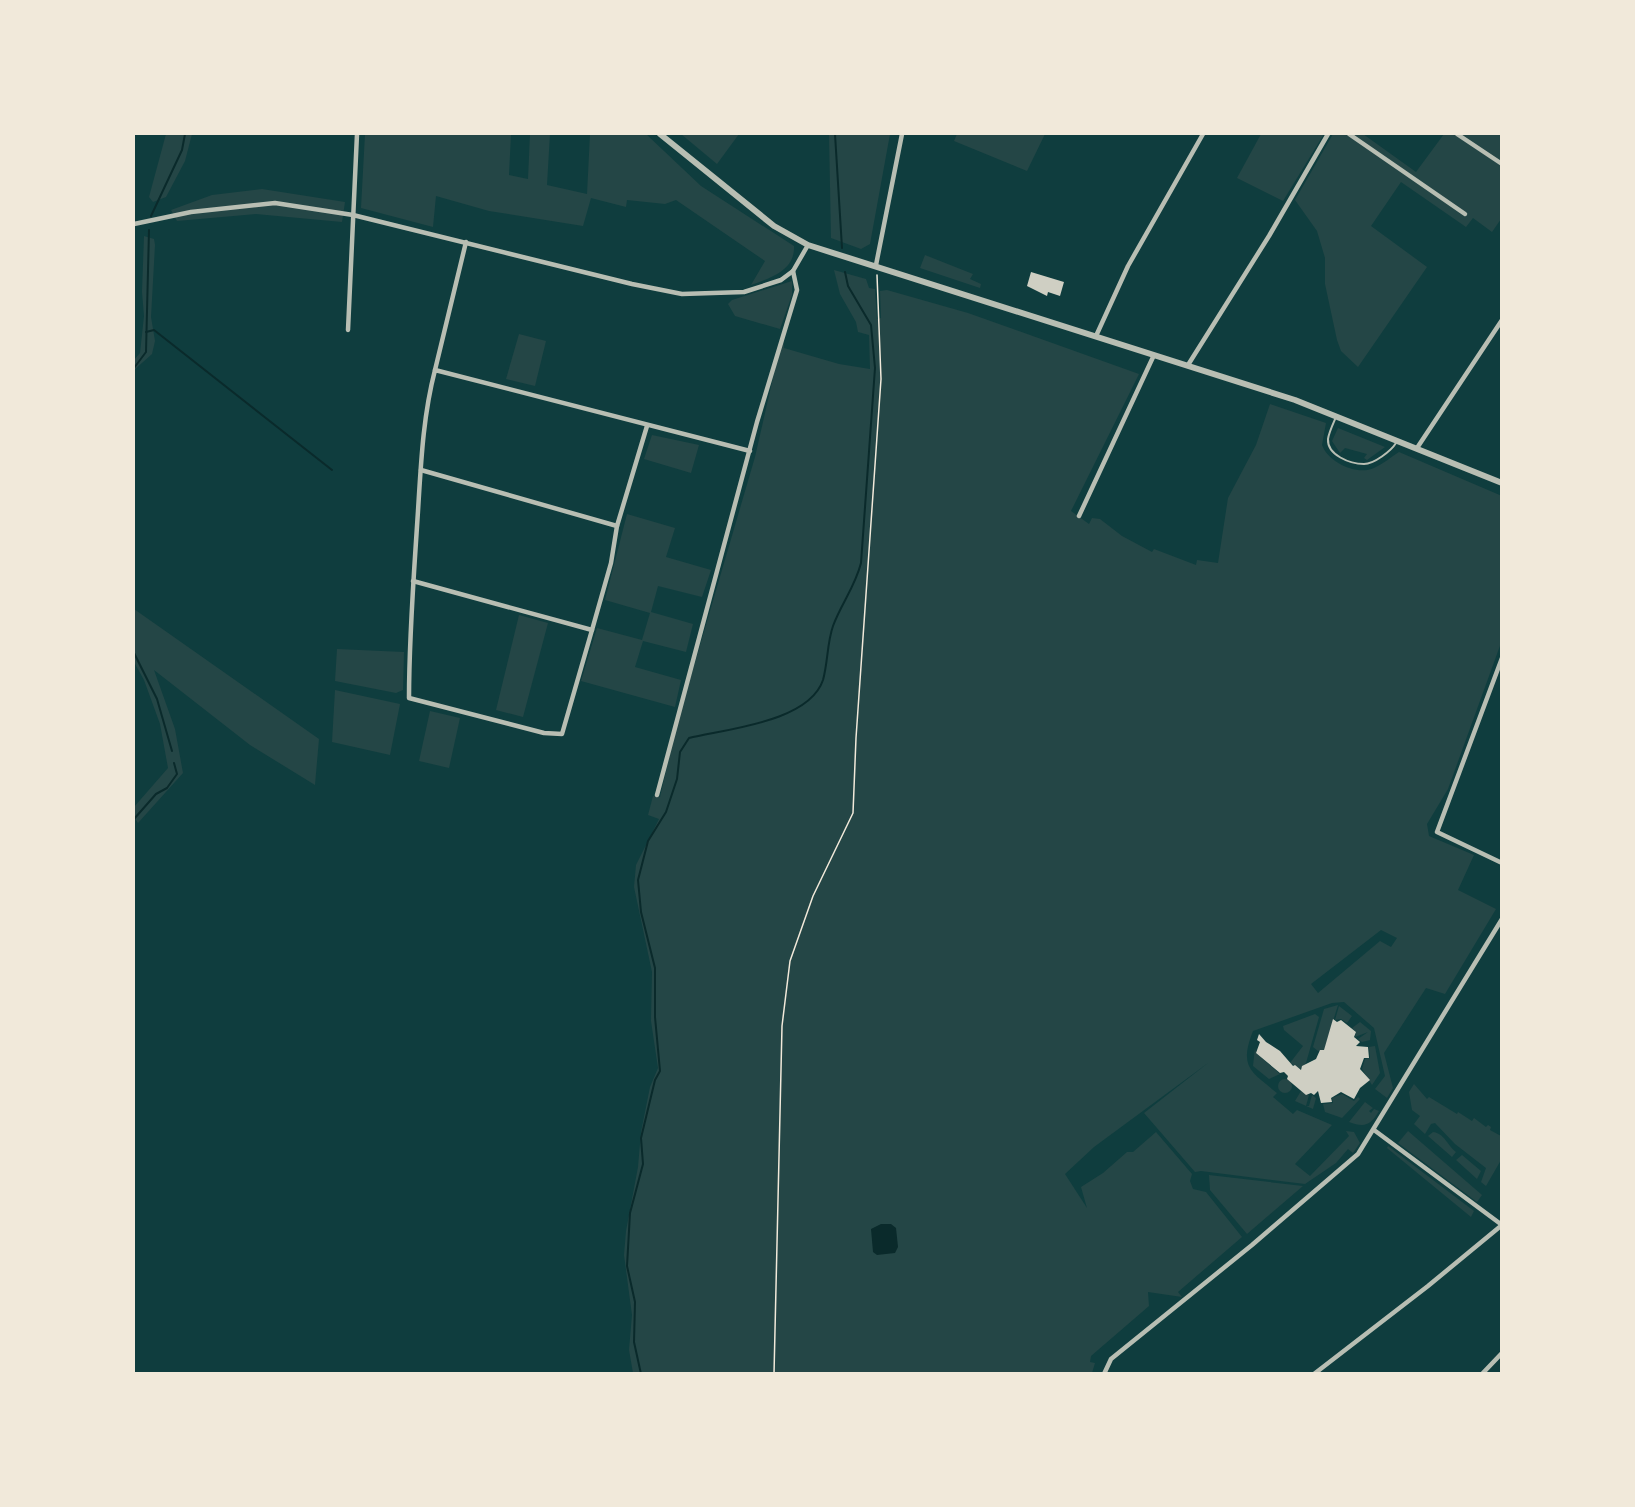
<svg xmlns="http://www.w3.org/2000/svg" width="1635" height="1507" font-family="'Titillium Web',sans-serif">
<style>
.green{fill:#244646;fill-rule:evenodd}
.water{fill:#0a2a2b}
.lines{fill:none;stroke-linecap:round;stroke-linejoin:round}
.stream{stroke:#0a2a2b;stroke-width:2}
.building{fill:#cfcfc3}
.path{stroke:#f1e9da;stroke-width:1.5}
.service{stroke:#b8beb3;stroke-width:2}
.minor{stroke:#b8beb3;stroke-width:4.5}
.tertiary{stroke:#b8beb3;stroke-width:6}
</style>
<rect width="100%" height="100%" fill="#0f3d3e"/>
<g class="green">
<polygon points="166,134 192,134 185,161 166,197 153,202 149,197"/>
<path d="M365 134H511L509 175 528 179 530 134H550L547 185 587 194 590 134H646L701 186 794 246C795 271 770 278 751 285L765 261 676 200 665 204 627 200 626 207 591 198 583 226 489 211 436 196 433 227 361 208Z"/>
<polygon points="681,134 739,134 717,164"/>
<polygon points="829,134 890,134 870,244 861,249 831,238"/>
<polygon points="957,134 1045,134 1027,171 954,141"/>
<polygon points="1261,134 1324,134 1283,201 1237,178"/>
<polygon points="1333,134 1363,134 1416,172 1444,134 1501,134 1501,219 1492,232 1473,218 1466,227 1401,182 1371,226 1427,267 1358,367 1341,351 1337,340 1325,284 1325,258 1317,231 1295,200"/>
<polygon points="262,189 345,202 342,222 256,214 177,221 171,210 212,195"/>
<polygon points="144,236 154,239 155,245 151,317 155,341 152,354 134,370 134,360 140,353 144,316 142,292"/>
<polygon points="925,255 973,274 970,279 981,284 980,288 920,268"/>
<path d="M834 270 866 279 869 288 875 289 877 319 881 318 880 291 887 290 968 313 1139 374 1071 511 1089 524 1092 518 1100 519 1122 536 1152 552 1154 549 1196 565 1197 560 1218 563 1228 498 1256 445 1270 404 1326 423 1322 445C1328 462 1357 476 1374 468 1383 464 1391 457 1399 452L1502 496 1501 643 1448 789 1427 824 1429 836 1474 855 1458 890 1496 909 1445 994 1426 988 1384 1053 1393 1088 1387 1098 1375 1089 1385 1076 1374 1028 1344 1002 1332 1003 1253 1031C1239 1067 1250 1071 1277 1093L1273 1097 1293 1114 1297 1110 1332 1125 1295 1164 1310 1176 1349 1136 1346 1131 1354 1132 1360 1143 1353 1153 1348 1149 1336 1163 1305 1184 1201 1171 1195 1172 1144 1113 1208 1063 1094 1147 1065 1174 1087 1208 1081 1187 1103 1173 1127 1152H1133L1156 1132 1192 1174 1190 1181 1193 1189 1206 1192 1242 1237 1178 1292 1182 1297 1148 1292 1149 1306 1091 1356 1090 1362 1095 1363 1092 1373H633L629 1350 632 1315 624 1255 626 1231 638 1167 641 1132 650 1087 658 1068 651 1021 652 972 634 887 636 865 659 819 648 815 653 796 660 797 677 724 755 457 783 334 784 348 839 364 870 369 869 335 858 332 856 322 840 294ZM1381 930 1397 938 1391 947 1380 941 1318 993 1311 984Z"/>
<polygon points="792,281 792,295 780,329 735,316 728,304 732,300"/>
<polygon points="519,334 546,341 535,386 506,379"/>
<polygon points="1338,428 1385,447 1367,460 1364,458 1367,454 1345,448 1340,453 1332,441"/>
<polygon points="652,435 699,445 691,473 644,459"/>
<polygon points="627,514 675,528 666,557 711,570 702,597 658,586 651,612 693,624 686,652 643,641 635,667 681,680 675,707 581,681 597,628 642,640 650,613 605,600"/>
<polygon points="134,609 319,739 315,785 250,745 154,670 175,729 183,773 138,823 134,817 134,807 168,768 160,724 144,680 134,662"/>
<polygon points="519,615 548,623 523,717 496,710"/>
<polygon points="337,649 404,652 403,690 396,693 335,681"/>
<polygon points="335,690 400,704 390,755 332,742"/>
<polygon points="430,711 460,718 449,768 419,761"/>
<polygon points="1338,1005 1324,1050 1318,1051 1313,1047 1324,1009"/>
<polygon points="1339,1006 1352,1016 1347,1023 1341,1019 1335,1020"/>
<polygon points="1315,1014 1319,1017 1306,1063 1300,1069 1290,1063 1303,1046 1284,1030 1283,1026"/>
<polygon points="1360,1022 1371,1031 1370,1040 1362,1042 1358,1039 1368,1032 1355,1037 1356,1032 1352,1028"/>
<polygon points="1375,1046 1380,1073 1372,1085 1362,1069 1365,1059 1370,1058 1369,1047"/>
<polygon points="1255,1048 1256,1053 1280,1074 1269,1079 1253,1066"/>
<circle cx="1285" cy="1086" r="7"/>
<polygon points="1414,1084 1427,1099 1429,1097 1457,1114 1458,1112 1472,1121 1474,1118 1486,1127 1488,1125 1491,1127 1490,1130 1501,1136 1501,1160 1486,1186 1481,1182 1486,1168 1455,1144 1435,1123 1431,1124 1425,1134 1414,1124 1420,1116 1412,1110 1409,1092"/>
<polygon points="1301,1091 1309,1095 1306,1106 1309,1106 1312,1095 1316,1098 1313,1109 1295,1101"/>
<polygon points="1342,1094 1354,1101 1358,1097 1360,1099 1342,1118 1325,1112 1323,1104 1333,1103 1332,1098"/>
<path d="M1365 1102 1373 1108 1369 1111 1371 1113 1374 1109 1379 1111C1371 1125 1365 1128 1349 1122Z"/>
<polygon points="1408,1131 1482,1195 1477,1202 1398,1143"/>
<path d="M1433 1132C1444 1133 1448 1146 1456 1152L1452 1157 1428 1136Z"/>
<polygon points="1388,1146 1474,1211 1471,1217 1387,1148"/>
<polygon points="1462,1155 1481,1171 1477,1179 1456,1160"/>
<polygon points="1209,1175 1303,1186 1247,1234 1210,1190"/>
</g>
<polygon class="water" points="881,1224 891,1224 896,1228 898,1247 895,1253 877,1255 873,1252 871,1229"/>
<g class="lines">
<g class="stream">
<polyline points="835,134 842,248"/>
<polyline points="151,216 182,150 185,134"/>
<polyline points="146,332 154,330 332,470"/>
<polyline points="134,368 146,352 149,230"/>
<polyline points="134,653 157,699 172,751"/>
<polyline points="134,819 156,794 167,788 177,774 174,763"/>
<path d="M641 1374 634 1342 635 1302 627 1266 630 1213 643 1164 641 1138 655 1080 660 1071 655 1017V968L641 912 638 880 648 841 666 812 677 779 680 752 689 738C726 729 809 722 823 680 828 662 827 643 833 626 841 604 855 587 861 563L875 368 871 325 848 286 845 272"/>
</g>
</g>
<g class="building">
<polygon points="1031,272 1064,282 1060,296 1048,292 1047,296 1027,286"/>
<polygon points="1333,1019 1337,1022 1341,1020 1356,1032 1354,1037 1360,1042 1356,1046 1368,1047 1369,1058 1364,1058 1360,1069 1370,1080 1360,1088 1354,1099 1341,1092 1331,1098 1332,1102 1321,1103 1318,1091 1314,1095 1311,1093 1306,1095 1287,1079 1288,1076 1284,1072 1280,1073 1256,1053 1260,1042 1257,1040 1259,1034 1266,1042 1280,1051 1293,1066 1295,1065 1301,1070 1302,1066 1316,1059 1320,1050 1324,1050"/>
</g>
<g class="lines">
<polyline class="path" points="774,1374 782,1026 790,961 813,896 853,813 856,738 881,379 877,275"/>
<path class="service" d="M1336 417C1333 424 1329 432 1328 439 1327 455 1350 464 1364 464 1374 464 1391 451 1396 443"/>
<g class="minor">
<polyline points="1349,134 1465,214"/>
<polyline points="1457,134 1502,164"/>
<polyline points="134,224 191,212 275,203 353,215 632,284 682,294 744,292 781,280 793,271 808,245"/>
<polyline points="876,265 902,134"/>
<polyline points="348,330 357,134"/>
<polyline points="1096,336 1128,266 1203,134"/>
<polyline points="1188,365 1269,236 1328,134"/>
<polyline points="435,370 466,242"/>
<polyline points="1417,448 1502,320"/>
<polyline points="421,470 617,526"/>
<polyline points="1079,516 1154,355"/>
<polyline points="413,581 592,630 611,563 617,526 647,426"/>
<path d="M592 630 562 734 544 733 409 698C409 635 414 574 418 511 421 463 423 416 435 370L750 451"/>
<polyline points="1502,658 1437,832 1502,863"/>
<polyline points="657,795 757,422 797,290 793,271"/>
<polyline points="1374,1130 1502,1225"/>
<polyline points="1104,1374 1111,1359 1252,1245 1358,1154 1502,919"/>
<polyline points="1314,1374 1428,1286 1502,1225"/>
<polyline points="1482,1374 1502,1353"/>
</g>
<polyline class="tertiary" points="660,134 774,226 808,245 1295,400 1502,483"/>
</g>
<rect width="1635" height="1507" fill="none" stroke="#f1e9da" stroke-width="270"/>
</svg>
